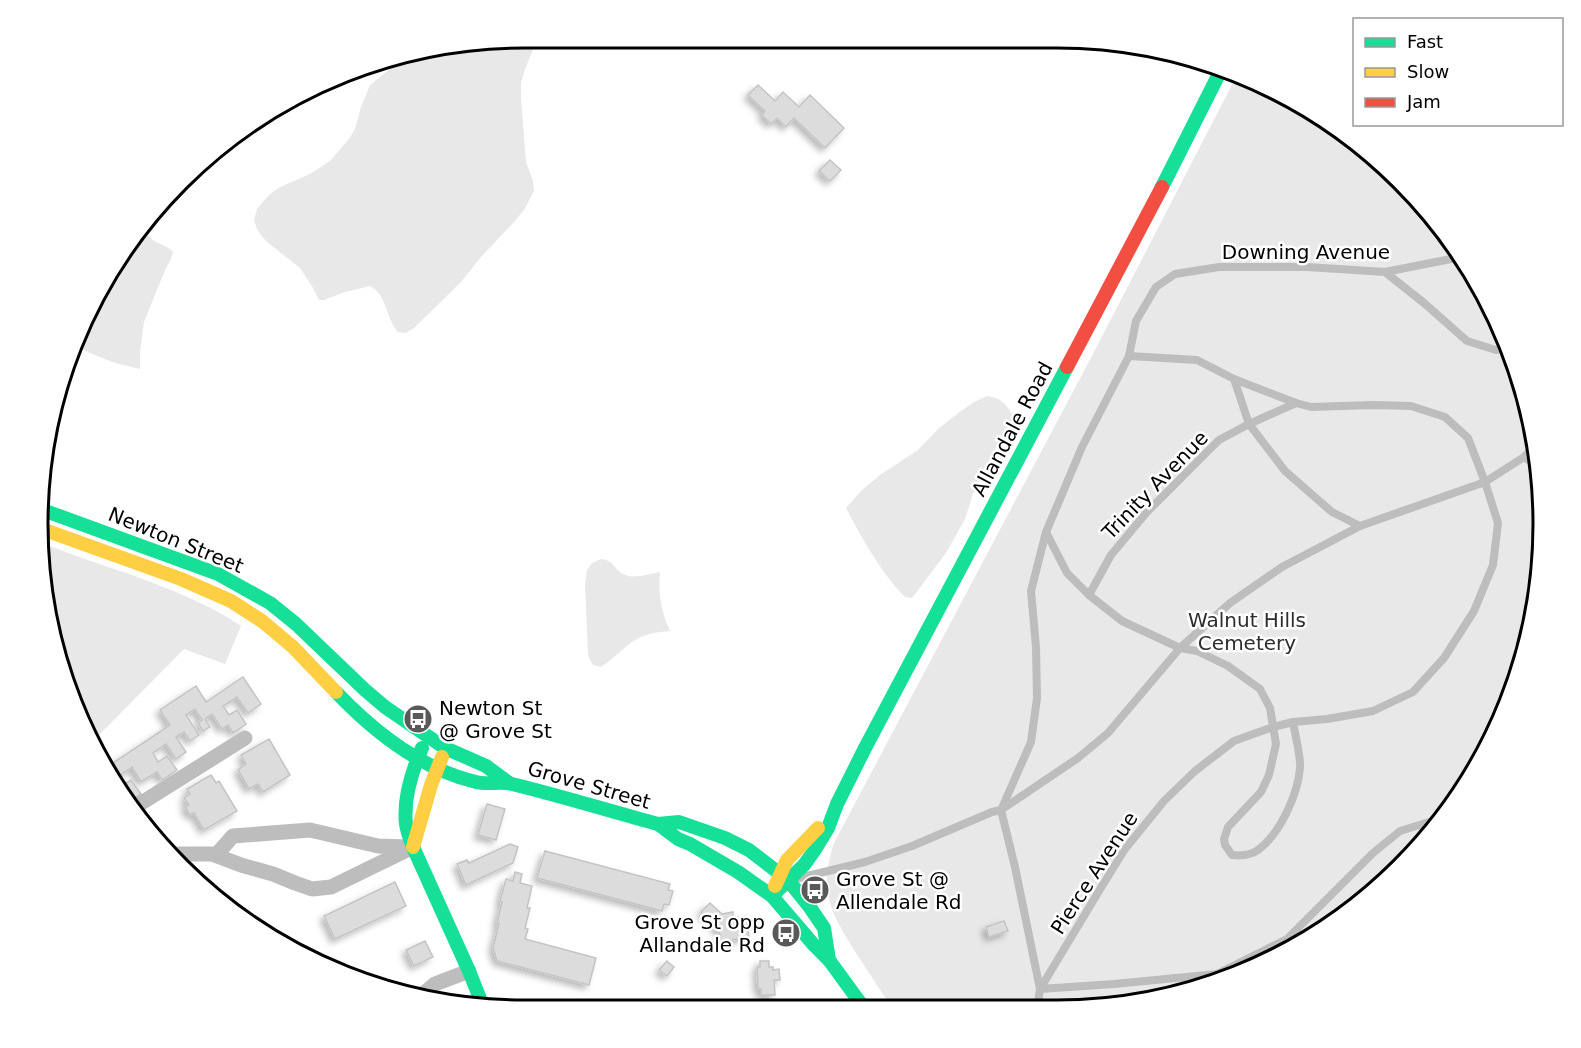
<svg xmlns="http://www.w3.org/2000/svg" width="1581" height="1048" font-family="'DejaVu Sans',sans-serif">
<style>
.green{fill:#e8e8e8}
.building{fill:#dcdcdc;stroke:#c4c4c4;stroke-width:1.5;filter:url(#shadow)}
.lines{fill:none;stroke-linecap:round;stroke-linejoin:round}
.lane{stroke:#bdbdbd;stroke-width:8}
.street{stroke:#bdbdbd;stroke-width:15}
.fast{stroke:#16e098;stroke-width:14}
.slow{stroke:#ffcf43;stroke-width:14}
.jam{stroke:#f24e42;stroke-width:14}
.labels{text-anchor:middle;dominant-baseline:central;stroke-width:5;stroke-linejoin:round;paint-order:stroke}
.street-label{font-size:20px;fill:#000;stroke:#fff}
.park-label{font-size:20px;fill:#2d2d2d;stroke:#fff}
.poi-label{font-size:20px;fill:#000;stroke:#fff;text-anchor:start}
.rim{fill:none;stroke:#000;stroke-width:3}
</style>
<defs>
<filter id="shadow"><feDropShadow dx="-4" dy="4" stdDeviation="3" flood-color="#0004"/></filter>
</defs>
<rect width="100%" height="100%" fill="#fff"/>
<g class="green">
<path d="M524 38H538L525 69 521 83V98L526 162 533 181 534 191 524 210 514 222 481 257 461 282 414 328 406 333 398 332C385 317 388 296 370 286L342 293 324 300H319L313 288 300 268 267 242 261 235 257 229 254 220 257 209 268 196 278 188 310 174 330 161 349 139 355 129 361 107 370 85 405 57Z"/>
<path d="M1236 77 1272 88 1378 158 1443 228 1493 309 1527 398 1542 493 1539 588 1518 681 1478 768 1423 845 1353 910 1272 960 1183 994 1088 1009 892 1008C880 990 868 971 856 953 831 913 818 891 834 843L1094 352Z"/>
<path d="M141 229C148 232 149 238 156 242 162 245 167 246 173 252L171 259 165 270 144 322 140 351V369L115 363 73 346 74 338 137 230Z"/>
<path d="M987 396C1001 398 1005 403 1012 414L1011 422 982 473 973 494 965 519 946 553 912 598 905 597C882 574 861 537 846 508L862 490 880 475 918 450 938 429 961 411 974 402Z"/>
<path d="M44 544C73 555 102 565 132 575 170 589 207 603 241 626L225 664 184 649 92 742 54 650Z"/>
<path d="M601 559C613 559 615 571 625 575 636 579 649 574 660 572 658 592 661 612 670 631 657 632 643 634 632 642 621 650 613 659 601 667L593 665 589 658 588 653 585 585 587 570 592 563Z"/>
</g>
<g class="building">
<polygon points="758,85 775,101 783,92 799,107 810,95 844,128 825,148 794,118 786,127 777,118 771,124 762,115 765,111 748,95"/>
<polygon points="830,160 841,170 830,181 819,171"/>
<polygon points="243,677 261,704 248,713 237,697 223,706 229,715 237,710 246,724 233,733 228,725 222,729 212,714 205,719 210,727 203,731 198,723 202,720 195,709 186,715 199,735 190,741 184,732 176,737 186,752 176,759 166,744 153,753 158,762 167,756 177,770 162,780 157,772 141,782 132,767 118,777 123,785 131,780 141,794 131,800 104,769 170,725 160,710 196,686 206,702"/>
<polygon points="269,739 290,775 263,792 258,784 249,789 238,770 246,764 241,755"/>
<polygon points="211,775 216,783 219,781 237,811 204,830 194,813 190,815 185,807 189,805 184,798 190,794 187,789"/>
<polygon points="487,804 505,809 496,840 478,835"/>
<polygon points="510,844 518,847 513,863 466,885 457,864 467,860 469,863"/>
<polygon points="545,851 670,884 668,890 673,891 669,905 664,904 662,911 537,878"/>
<polygon points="515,872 522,874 520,883 532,886 527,908 530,908 525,928 528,929 525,939 596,958 589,985 497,961 493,948 499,924 497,923 502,902 500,901 506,879 513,881"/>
<polygon points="395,882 406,906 335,939 324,916"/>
<polygon points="210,887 214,897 203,890"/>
<polygon points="710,903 722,914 733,912 733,918 746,916 749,937 721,942 719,930 701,912"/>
<polygon points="1004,921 1008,931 989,937 986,927"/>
<polygon points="425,941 433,957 414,966 406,950"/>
<polygon points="667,961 674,967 667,976 659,970"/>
<polygon points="760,961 769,961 769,967 773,967 773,970 779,969 780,980 774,980 775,995 761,995 761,989 758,989 757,967 760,967"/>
</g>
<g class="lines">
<g class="lane">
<polyline points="1385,272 1424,303 1467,341 1496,350 1508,348"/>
<polyline points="1234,379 1249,424 1285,471 1332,512 1360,526"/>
<polyline points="1524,457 1535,445"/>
<path d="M1046 532 1067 573 1089 595 1122 621 1180 648 1197 651 1228 666 1260 689 1270 708 1276 744 1269 775 1261 792 1228 827 1224 839 1225 845 1232 855C1241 856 1251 855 1258 850 1280 834 1298 794 1300 768 1301 756 1295 735 1293 722"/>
<polyline points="1089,595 1111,555 1147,512 1219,440 1249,424 1296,403"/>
<polyline points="1002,808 1031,742 1037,698 1036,647 1031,591 1046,532 1082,447 1129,356 1136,321 1156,287 1175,274 1219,267 1307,267 1385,272 1461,257"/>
<polyline points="1001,810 1015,867 1040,989"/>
<polyline points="799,878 865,862 912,846 992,812 1001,810 1078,758 1108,733 1180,648 1230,603 1282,567 1360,526 1485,482 1524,457 1538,466"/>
<polyline points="1209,984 1217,974"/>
<polyline points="1040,989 1114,984 1217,974 1287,939 1373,853 1400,831 1442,818"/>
<polyline points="1037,1009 1040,989 1102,886 1125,849 1164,801 1195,771 1234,741 1273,727 1293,722 1327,719 1373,711 1413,692 1444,658 1474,611 1493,565 1498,523 1485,482 1468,438 1445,417 1411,406 1373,405 1311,407 1296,403 1234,379 1197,360 1129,356"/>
</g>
<g class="street">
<polyline points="135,807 245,738"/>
<polyline points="174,854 212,854 241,865 273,874 295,883 312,889 331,887 413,847"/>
<polyline points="216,855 233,836 310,830 378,846 409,847"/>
<polyline points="422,995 435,984 469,971"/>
</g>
<g class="fast">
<polyline points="1162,187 1220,72"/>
<polyline points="40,509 218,574 270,603 296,624 365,690 385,707 445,748 486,766 509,783"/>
<path d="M336 692C374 732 421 769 476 782 488 785 501 781 512 784 561 796 610 811 658 824L679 822 725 838 749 850 788 880 809 906 824 928 829 960"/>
<path d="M422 748C412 771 403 798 406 824 407 832 410 839 413 847L469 971 483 1006"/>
<polyline points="658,824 678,839 690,844 738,872 772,896 813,944 829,960 864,1008"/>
<polyline points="772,896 804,865 814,851 828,828 837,804 865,748 1067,367"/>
</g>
<g class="slow">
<polyline points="42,529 181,579 231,601 262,621 293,647 336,692"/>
<polyline points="413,847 431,785 442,757"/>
<polyline points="775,886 787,860 818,828"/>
</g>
<polyline class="jam" points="1067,367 1162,187"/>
</g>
<defs>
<g id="bus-disc" transform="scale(1.5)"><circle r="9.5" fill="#595959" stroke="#fff"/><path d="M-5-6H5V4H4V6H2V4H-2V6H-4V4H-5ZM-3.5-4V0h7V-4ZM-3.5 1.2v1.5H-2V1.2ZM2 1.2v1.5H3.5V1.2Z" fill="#fff"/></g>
</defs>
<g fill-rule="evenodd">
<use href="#bus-disc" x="418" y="719"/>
<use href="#bus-disc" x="815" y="890"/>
<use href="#bus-disc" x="786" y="933"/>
</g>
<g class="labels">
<g class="street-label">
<text x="1306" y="252">Downing Avenue</text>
<text transform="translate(1012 429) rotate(-62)">Allandale Road</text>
<text transform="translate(1155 485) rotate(-46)">Trinity Avenue</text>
<text transform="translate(176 540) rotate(22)">Newton Street</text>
<text transform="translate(589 785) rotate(16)">Grove Street</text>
<text transform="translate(1094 873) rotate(-57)">Pierce Avenue</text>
</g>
<g class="park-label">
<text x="1247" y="620">Walnut Hills<tspan x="1247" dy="23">Cemetery</tspan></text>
</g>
<g class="poi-label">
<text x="439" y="708">Newton St<tspan x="439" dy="23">@ Grove St</tspan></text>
<text x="836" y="879">Grove St @<tspan x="836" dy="23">Allendale Rd</tspan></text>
<text x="765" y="922" text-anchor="end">Grove St opp<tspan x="765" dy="23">Allandale Rd</tspan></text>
</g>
</g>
<path d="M0 0H1581V1048H0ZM524 48H1057A476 476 0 0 1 1533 524V524A476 476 0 0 1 1057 1000H524A476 476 0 0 1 48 524V524A476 476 0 0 1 524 48Z" fill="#fff" fill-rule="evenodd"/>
<path class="rim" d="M524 48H1057A476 476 0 0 1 1533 524V524A476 476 0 0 1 1057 1000H524A476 476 0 0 1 48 524V524A476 476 0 0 1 524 48Z"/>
<rect x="1353" y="18" width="210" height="108" fill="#ffffff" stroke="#999999" stroke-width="1.5"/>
<rect x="1365" y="38" width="30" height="9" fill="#16e098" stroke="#999999" stroke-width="1.5"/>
<text x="1407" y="48" font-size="18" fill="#000000">Fast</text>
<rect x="1365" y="68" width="30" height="9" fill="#ffcf43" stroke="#999999" stroke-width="1.5"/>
<text x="1407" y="78" font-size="18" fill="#000000">Slow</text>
<rect x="1365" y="98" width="30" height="9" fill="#f24e42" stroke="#999999" stroke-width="1.5"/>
<text x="1407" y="108" font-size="18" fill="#000000">Jam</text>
</svg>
